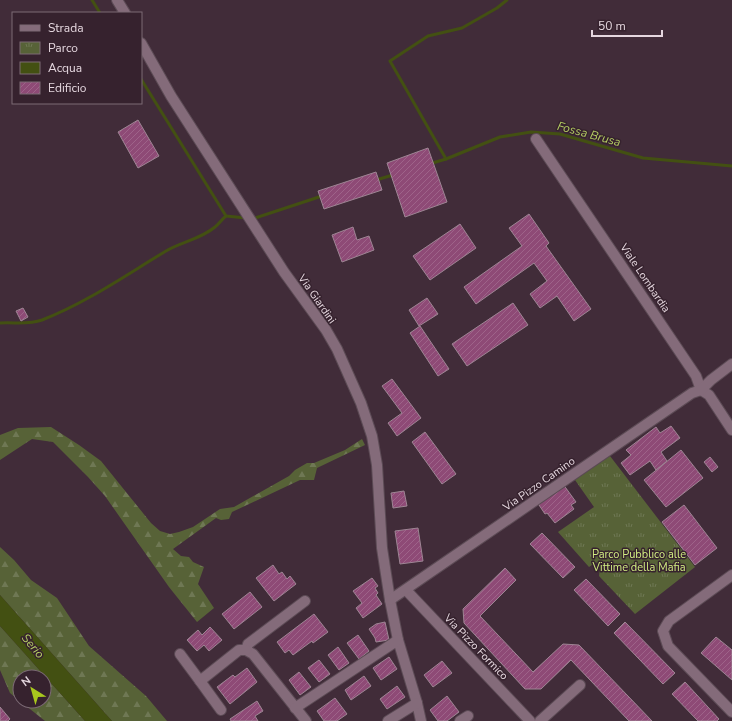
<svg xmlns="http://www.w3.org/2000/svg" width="732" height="721" font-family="'Nunito Sans',sans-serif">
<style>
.forest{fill:url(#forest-firs)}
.park{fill:url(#park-tufts)}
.water{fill:#435012}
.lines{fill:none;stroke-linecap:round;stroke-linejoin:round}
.stream{stroke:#435012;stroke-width:3}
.building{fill:url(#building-hatch);stroke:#9e8594}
.minor-casing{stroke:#5c4b55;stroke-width:12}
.minor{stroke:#846b7a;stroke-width:10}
.labels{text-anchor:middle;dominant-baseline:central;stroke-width:3;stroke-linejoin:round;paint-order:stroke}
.street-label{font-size:11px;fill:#e5d7df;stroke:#36222e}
.park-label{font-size:11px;fill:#d1ed81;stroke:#36222e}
.water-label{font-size:12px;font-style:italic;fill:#b5cf63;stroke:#36222e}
</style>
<defs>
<pattern id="forest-firs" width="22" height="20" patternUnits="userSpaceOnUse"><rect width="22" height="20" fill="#576237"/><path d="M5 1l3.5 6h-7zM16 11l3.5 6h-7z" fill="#6f7854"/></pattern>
<pattern id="park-tufts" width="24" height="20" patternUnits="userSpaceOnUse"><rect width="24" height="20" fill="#576237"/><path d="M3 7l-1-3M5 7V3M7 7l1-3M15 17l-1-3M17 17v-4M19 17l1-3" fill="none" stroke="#6f7854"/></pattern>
<pattern id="building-hatch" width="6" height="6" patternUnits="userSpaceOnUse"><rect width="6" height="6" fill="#8e4a76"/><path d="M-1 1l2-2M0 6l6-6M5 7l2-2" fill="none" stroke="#9e6389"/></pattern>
</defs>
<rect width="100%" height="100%" fill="#412c39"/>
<g class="forest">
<polygon points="51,427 79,445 101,461 151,523 160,531 170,534 179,532 193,527 220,509 234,507 289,476 295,470 307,463 314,463 345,450 362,439 365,445 317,468 314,480 300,480 232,512 229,519 221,520 216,518 173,549 181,556 189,557 193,562 204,567 198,584 214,608 197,622 169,587 105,496 88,477 53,442 32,439 0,460 0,435 18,428"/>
<polygon points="0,547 14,560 31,580 57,598 89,646 146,696 167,721 112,721 0,595"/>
<polygon points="0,626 85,721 45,721 20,701 44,701 44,677 20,677 20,701 10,693 0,670"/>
</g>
<polygon class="park" points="610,456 695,567 635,614 599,576 600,567 596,562 589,567 558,532 594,507 575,480"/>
<polygon class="water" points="0,595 112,721 85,721 0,626"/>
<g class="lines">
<g class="stream">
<polyline points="92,0 100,13"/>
<polyline points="141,79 226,216 246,218"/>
<polyline points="446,159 390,61 428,36 462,28 497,8 507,0"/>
<polyline points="429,164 446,159 500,137 531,132 560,134 643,158 732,166"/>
<polyline points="376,180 393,175"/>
<polyline points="252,219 322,196"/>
<path d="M0 323C15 322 28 325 42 320 86 303 126 275 166 251 181 242 201 239 215 227 219 224 222 219 226 216"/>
</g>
</g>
<g class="building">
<polygon points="138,120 159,156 138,168 118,132"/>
<polygon points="428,148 447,202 405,217 387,163"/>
<polygon points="376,172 382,190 324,209 318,191"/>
<polygon points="529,214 549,243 546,246 591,309 574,321 557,296 540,308 530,294 547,281 534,263 476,304 464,287 522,246 509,228"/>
<polygon points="460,224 476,248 430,280 413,256"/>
<polygon points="353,227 357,240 369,236 374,250 342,262 332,235"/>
<polygon points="427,298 438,314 419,326 409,310"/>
<polygon points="513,303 528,325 467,366 452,344"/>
<polygon points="23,308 28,317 21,321 16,311"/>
<polygon points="420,326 449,369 438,376 410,333"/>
<polygon points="392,379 421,418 397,436 388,423 402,413 382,386"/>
<polygon points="671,426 680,438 661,452 667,461 656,470 650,461 630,475 621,463 631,455 626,450 656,427 660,433"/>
<polygon points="425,432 456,474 442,484 412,442"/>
<polygon points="681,450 703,478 666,507 644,480"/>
<polygon points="710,457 718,467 712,472 704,462"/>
<polygon points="563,484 576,502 571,505 574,509 555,523 547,513 545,514 537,502"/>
<polygon points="404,491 407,506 393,508 391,493"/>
<polygon points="684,505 717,548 695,565 662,522"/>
<polygon points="418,528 423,561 400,564 395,531"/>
<polygon points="542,533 575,567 563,578 530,544"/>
<polygon points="273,565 279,574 282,572 287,579 290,576 296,584 274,601 256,578"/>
<polygon points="505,568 516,580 480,616 533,672 563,644 579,645 652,721 629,721 571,660 541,689 525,689 464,623 463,609"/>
<polygon points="372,578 378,586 375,588 378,593 376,595 382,604 363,618 356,608 362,603 353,591"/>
<polygon points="586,579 620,614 608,626 574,590"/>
<polygon points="250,592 262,607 234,629 222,614"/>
<polygon points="314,614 328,632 313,643 312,641 293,655 289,650 285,653 277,642"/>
<polygon points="385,622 389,640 376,642 375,638 369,629 376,624"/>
<polygon points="625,622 675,673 663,684 614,633"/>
<polygon points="210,627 222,640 209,651 204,645 197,651 187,640 198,630 202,635"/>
<polygon points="358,635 369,651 359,659 347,643"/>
<polygon points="716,637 732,650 732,680 701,653"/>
<polygon points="338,647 349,663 339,670 328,655"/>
<polygon points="389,657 397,669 381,680 373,668"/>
<polygon points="319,660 330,674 319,682 308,668"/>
<polygon points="442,661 452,673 433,687 424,675"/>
<polygon points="247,668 257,682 230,704 217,687 233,675 235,677"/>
<polygon points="299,672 311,687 300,695 289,680"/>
<polygon points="364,676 371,686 351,700 345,690"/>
<polygon points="685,682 719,719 717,721 698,721 672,694"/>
<polygon points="397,686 405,697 387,709 380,699"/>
<polygon points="447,696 459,712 447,721 438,721 430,710"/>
<polygon points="335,698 347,714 337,721 324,721 317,711"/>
<polygon points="257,701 263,711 255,716 258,721 231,721 230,719"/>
<polygon points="0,707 10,719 8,721 0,721"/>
</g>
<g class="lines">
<g class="minor-casing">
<g id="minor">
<polyline points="117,0 125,13"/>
<polyline points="141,43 171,96 284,272 326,330 337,349 361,403 372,436 377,465 382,548 390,600 398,640 417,703 421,721"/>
<polyline points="536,139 696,376 701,390 709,395 732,430"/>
<polyline points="732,575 669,621 663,631 668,646 732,712"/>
<polyline points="406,590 530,721"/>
<polyline points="390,600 692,393 701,390 711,380 732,364"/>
<polyline points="246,650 253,654 306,721"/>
<polyline points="246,650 248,644 305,601"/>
<polyline points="180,654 200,681"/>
<polyline points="295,708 398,640"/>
<polyline points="221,710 200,681 239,650 246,650"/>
<polyline points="388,721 417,703"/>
<polyline points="460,721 468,716"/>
<polyline points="540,721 580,685"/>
</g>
</g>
<use href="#minor" class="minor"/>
</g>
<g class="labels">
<g class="street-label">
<text transform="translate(645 278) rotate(56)">Viale Lombardia</text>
<text transform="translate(317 299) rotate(55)">Via Giardini</text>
<text transform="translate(539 484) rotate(-35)">Via Pizzo Camino</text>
<text transform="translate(476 647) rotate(46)">Via Pizzo Formico</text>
</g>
<g class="park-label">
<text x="639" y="554">Parco Pubblico alle<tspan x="639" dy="13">Vittime della Mafia</tspan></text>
</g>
<g class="water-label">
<text transform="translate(589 134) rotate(15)">Fossa Brusa</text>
<text transform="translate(33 646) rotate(50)">Serio</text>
</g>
</g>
<rect x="12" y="12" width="130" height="92" fill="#36222e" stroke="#7c6a75"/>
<rect x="20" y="25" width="20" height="6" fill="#846b7a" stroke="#7c6a75"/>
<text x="48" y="32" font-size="12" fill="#e5d7df">Strada</text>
<rect x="20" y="42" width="20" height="12" fill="url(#park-tufts)" stroke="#7c6a75"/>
<text x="48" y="52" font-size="12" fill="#e5d7df">Parco</text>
<rect x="20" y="62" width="20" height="12" fill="#435012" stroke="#7c6a75"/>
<text x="48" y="72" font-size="12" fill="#e5d7df">Acqua</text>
<rect x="20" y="82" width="20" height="12" fill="url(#building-hatch)" stroke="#7c6a75"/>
<text x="48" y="92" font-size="12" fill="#e5d7df">Edificio</text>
<g transform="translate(32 689) rotate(323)"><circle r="19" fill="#36222e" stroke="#7c6a75"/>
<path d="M0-3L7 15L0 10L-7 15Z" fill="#a8c71e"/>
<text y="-6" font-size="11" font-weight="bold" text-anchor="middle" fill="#e5d7df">N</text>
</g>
<path d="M592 30v6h70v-6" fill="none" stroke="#e5d7df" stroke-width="2"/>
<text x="598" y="30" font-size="12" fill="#e5d7df" stroke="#36222e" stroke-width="3" paint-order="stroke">50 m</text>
</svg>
